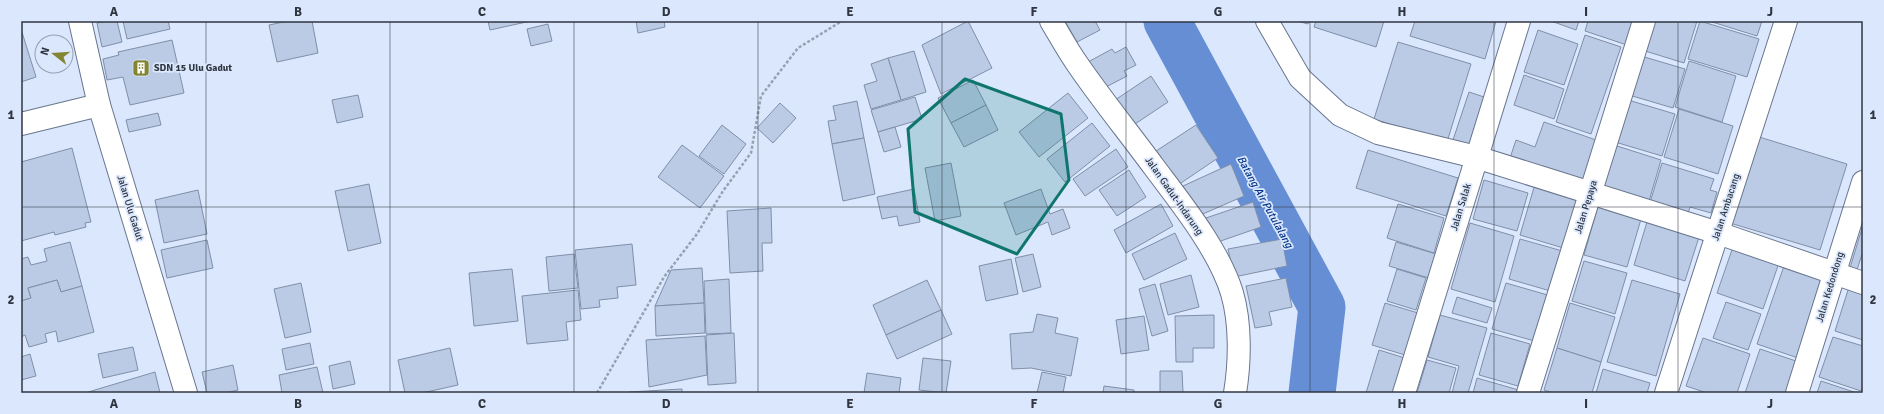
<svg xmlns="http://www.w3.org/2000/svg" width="1884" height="414" font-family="Signika,sans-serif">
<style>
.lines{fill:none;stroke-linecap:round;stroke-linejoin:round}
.river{stroke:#658ed5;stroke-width:47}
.building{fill:#bbcbe6;stroke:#808fa8}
.minor-casing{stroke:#68768e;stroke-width:24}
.path{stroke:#96a1b2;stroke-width:2.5;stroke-dasharray:3 2;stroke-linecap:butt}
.minor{stroke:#fff;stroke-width:22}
.marked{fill:#0f766e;fill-opacity:0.2;stroke:#0f766e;stroke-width:3;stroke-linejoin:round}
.grid{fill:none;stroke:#303641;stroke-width:1;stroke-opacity:0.55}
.labels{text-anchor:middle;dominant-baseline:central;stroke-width:3.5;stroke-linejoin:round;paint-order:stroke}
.poi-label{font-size:10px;font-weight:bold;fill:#303641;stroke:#dae7fd;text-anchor:start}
.street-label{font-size:10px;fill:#303641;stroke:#dae7fd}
.water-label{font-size:11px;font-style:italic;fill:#043587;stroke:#dae7fd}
.neatline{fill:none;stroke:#303641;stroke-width:1.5}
.grid-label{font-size:13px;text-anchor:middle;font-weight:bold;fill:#303641}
</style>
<rect width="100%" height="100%" fill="#dae7fd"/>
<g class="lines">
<polyline class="river" points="1167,21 1322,307 1312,393"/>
</g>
<g class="building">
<polygon points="108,21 117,21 122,42 102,47 97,23"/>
<polygon points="123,21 168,21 170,29 127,39"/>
<polygon points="288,21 312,21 318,53 277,62 269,25"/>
<polygon points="488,21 531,21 490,30"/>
<polygon points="636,21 664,21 665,27 638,33"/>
<polygon points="968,21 992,68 941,94 922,45"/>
<polygon points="1065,21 1095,21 1100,30 1077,42"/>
<polygon points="1297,21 1309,21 1308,24"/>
<polygon points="1316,21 1384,21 1376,47 1314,27"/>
<polygon points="1415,21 1496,21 1485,59 1410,36"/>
<polygon points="1551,21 1579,21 1576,30"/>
<polygon points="1588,21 1635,21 1627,45 1585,31"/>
<polygon points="1651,21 1697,21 1684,63 1642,50"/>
<polygon points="1700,21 1759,39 1747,77 1688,59"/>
<polygon points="1709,21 1762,21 1757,36"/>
<polygon points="548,24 552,41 531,46 527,29"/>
<polygon points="21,29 36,77 21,82"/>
<polygon points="1538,30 1578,44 1564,85 1524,72"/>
<polygon points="1585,35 1621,47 1591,134 1556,122"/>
<polygon points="172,40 184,93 130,105 123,77 107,80 103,59 119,55 118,52"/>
<polygon points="1398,42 1471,64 1447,142 1374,119"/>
<polygon points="1126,47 1136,65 1124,71 1127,76 1102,89 1088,62 1112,49 1115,53"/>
<polygon points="914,51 926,92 901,100 888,58"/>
<polygon points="1641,56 1685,69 1673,108 1629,95"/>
<polygon points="888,58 901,100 871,109 864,85 877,81 871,64"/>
<polygon points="1689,61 1736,76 1722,122 1675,107"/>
<polygon points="1524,75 1564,89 1554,119 1514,105"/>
<polygon points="1151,76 1168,102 1132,126 1115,100"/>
<polygon points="973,80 986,105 951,123 938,98"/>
<polygon points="1469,92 1484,97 1469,145 1453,140"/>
<polygon points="1068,93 1088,118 1039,157 1019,132"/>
<polygon points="358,95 363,117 337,123 332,100"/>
<polygon points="915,97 922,119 878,132 871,110"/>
<polygon points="1628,100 1675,114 1662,156 1615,142"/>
<polygon points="857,101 864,138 832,144 828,121 836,120 833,106"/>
<polygon points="780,103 796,118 773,143 757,128"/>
<polygon points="986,105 998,130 964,147 951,123"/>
<polygon points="1679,109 1733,126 1718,174 1664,157"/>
<polygon points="158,113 161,125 129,132 126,120"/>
<polygon points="1544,122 1602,142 1589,181 1543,166 1541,172 1509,161 1516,140 1535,147"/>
<polygon points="1092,123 1110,146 1065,182 1047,159"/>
<polygon points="722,125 746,144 724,174 699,156"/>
<polygon points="1196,125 1218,158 1175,187 1153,153"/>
<polygon points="895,127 901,147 884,152 878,132"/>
<polygon points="1756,136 1847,164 1820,250 1730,223"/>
<polygon points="864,138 875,194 843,201 832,144"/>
<polygon points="682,145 724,176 700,208 658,177"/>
<polygon points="1614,145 1661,160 1649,201 1601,187"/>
<polygon points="72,148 91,222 85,223 86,227 55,235 54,232 21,241 21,162"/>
<polygon points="1116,149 1128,167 1085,196 1073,179"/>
<polygon points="1368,150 1458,178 1446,216 1356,188"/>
<polygon points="951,163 961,216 935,221 925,168"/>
<polygon points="1662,163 1714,179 1710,190 1717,192 1711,213 1690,207 1686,220 1648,209"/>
<polygon points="1231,164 1244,196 1196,217 1183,186"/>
<polygon points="1129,170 1146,197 1117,216 1099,190"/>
<polygon points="1484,180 1528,193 1517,231 1473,219"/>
<polygon points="369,184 381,243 348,251 335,191"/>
<polygon points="1535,184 1585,198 1570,250 1520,235"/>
<polygon points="914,189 920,222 899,226 897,216 882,219 877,197"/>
<polygon points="1041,189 1050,214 1063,209 1070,228 1052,235 1048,222 1016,235 1004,203"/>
<polygon points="198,190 207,234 164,243 155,200"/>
<polygon points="1253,202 1261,227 1212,244 1203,219"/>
<polygon points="1161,204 1173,226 1126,253 1114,230"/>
<polygon points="1398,204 1444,218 1434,253 1387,238"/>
<polygon points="1598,206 1641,219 1627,267 1584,255"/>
<polygon points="771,208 772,243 762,243 763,271 730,273 727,211"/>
<polygon points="1647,222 1699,237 1685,281 1634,265"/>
<polygon points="1470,223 1514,236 1495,302 1451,289"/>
<polygon points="1863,225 1863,251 1857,270 1850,268"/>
<polygon points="1175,233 1187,259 1144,280 1132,254"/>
<polygon points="1282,239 1287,266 1234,277 1228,249"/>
<polygon points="1520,239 1566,252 1554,292 1509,279"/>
<polygon points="207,240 213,268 167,278 161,250"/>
<polygon points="70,242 82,286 61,292 57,280 28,288 31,298 21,301 21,259 28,257 31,265 47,261 44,249"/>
<polygon points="1396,242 1436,254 1429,278 1389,266"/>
<polygon points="632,244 636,285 617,287 618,298 599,300 600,307 581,309 575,250"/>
<polygon points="1734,244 1780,260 1763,309 1717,293"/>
<polygon points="574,254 578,288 549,291 546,257"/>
<polygon points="1033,254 1041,287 1023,292 1015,258"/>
<polygon points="1011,259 1018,294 986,301 979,266"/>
<polygon points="1584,261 1627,273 1615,314 1572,301"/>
<polygon points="1785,263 1829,278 1801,359 1757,344"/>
<polygon points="702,268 704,303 655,306 671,270"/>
<polygon points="512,269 518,321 474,326 469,273"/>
<polygon points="1397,269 1426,278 1416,310 1387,301"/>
<polygon points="1191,275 1199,307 1168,315 1160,284"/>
<polygon points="1286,278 1292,307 1269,312 1272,325 1255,328 1246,286"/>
<polygon points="729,279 731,333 706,334 704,281"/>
<polygon points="57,280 61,292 82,286 94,332 58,342 56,331 45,334 47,342 29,347 25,335 21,337 21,301 31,298 28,288"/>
<polygon points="927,280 941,310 886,335 873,305"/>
<polygon points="1632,280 1680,294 1656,376 1607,362"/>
<polygon points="301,283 311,332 285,338 274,289"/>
<polygon points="1506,283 1551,296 1538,342 1492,329"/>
<polygon points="1155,284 1168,331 1152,336 1139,289"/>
<polygon points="1849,287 1863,291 1863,340 1835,331"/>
<polygon points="578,290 581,320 566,322 568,340 527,344 522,296"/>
<polygon points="1457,297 1492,308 1487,323 1452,313"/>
<polygon points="1726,302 1761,314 1748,350 1713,338"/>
<polygon points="704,303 705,333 656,336 655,306"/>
<polygon points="1385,303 1418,313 1405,355 1372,345"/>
<polygon points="1570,303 1615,317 1601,362 1557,348"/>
<polygon points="941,310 952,334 897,359 886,335"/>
<polygon points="1037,314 1058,318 1055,333 1078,338 1071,376 1031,368 1012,369 1010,334 1033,332"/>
<polygon points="1214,315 1214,348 1193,348 1193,362 1176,362 1175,316"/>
<polygon points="1440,315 1487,328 1468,393 1452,393 1459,366 1428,357"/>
<polygon points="1144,316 1149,350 1121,354 1116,320"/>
<polygon points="734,333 736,383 708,385 706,335"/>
<polygon points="1491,333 1530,344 1518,386 1479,375"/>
<polygon points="705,336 707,375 649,387 646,340"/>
<polygon points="1833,337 1863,346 1863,385 1861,391 1819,377"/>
<polygon points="1703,338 1750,354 1737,393 1707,393 1686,386"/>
<polygon points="310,343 314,364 286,370 282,349"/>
<polygon points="133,347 138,370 103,378 98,354"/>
<polygon points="450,348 458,385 422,393 405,393 398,360"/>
<polygon points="1557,348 1601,362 1592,393 1553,393 1544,390"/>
<polygon points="1760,349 1799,362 1789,393 1745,393"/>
<polygon points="1379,350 1408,359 1398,393 1366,393"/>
<polygon points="30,354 36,376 21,380 21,357"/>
<polygon points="923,358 951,361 946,393 919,390"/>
<polygon points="1427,360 1456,368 1449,393 1417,393"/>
<polygon points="350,361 355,384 333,389 329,366"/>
<polygon points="233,365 238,390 226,393 207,393 202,372"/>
<polygon points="317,367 323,393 282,393 279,375"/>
<polygon points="1603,369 1650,383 1647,393 1596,393"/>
<polygon points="1160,371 1182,371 1183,393 1160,393"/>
<polygon points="155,372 160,393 85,393"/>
<polygon points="1042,372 1066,377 1063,393 1037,393"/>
<polygon points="867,373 901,378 899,393 864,393"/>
<polygon points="1477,378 1522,391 1521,393 1473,393"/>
<polygon points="1821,381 1857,393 1817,393"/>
<polygon points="1104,386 1134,390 1134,393 1103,393"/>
<polygon points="682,389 682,393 629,393 629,392"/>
</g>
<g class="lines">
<g class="minor-casing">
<g id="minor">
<polyline points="80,21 99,105 186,393"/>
<path d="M1051 21C1060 36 1068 51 1078 65 1102 100 1129 133 1154 167 1181 203 1219 250 1232 293 1241 324 1240 362 1235 393"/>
<polyline points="1267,21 1300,78 1340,115 1378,133 1476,157 1718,233 1863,283"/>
<polyline points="21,124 99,105"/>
<polyline points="1404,393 1519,21"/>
<polyline points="1528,393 1644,21"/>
<polyline points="1666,393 1786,21"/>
<polyline points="1797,393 1863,182"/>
</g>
</g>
<polyline class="path" points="597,393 664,277 697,234 723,191 751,153 761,96 798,48 842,21"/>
<use href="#minor" class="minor"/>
</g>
<path class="marked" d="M965 79 1061 114 1069 180 1017 254 915 212 908 129Z"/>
<path class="grid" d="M206 21V393M390 21V393M574 21V393M758 21V393M942 21V393M1126 21V393M1310 21V393M1494 21V393M1678 21V393M21 207H1863"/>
<defs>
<g id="building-square" transform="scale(0.9)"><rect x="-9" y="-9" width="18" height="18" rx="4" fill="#838530" stroke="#dae7fd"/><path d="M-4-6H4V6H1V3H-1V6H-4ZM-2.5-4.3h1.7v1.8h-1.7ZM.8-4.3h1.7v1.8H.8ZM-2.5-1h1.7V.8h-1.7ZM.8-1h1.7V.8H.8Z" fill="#fff"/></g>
</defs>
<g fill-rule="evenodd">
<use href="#building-square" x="141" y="68"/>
</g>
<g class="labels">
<g class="poi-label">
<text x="154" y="68">SDN 15 Ulu Gadut</text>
</g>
<g class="street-label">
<text transform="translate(1174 196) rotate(55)">Jalan Gadut-Indarung</text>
<text transform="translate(1461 207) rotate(-73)">Jalan Salak</text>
<text transform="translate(1586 207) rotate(-73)">Jalan Pepaya</text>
<text transform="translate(1726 207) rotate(-72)">Jalan Ambacang</text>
<text transform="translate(130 208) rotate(73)">Jalan Ulu Gadut</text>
<text transform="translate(1830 287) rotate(-73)">Jalan Kedondong</text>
</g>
<g class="water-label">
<text transform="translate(1265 202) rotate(61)">Batang Air Putulalang</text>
</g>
</g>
<rect width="1884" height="414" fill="none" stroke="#dae7fd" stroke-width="44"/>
<g transform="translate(54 54) rotate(287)"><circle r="19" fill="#dae7fd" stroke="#96a0b2"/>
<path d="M0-3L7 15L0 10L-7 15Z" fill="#838530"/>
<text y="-6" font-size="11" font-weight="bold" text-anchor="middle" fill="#303641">N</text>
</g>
<rect x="22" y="22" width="1840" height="370" class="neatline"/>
<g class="grid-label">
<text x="114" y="16">A</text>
<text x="298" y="16">B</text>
<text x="482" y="16">C</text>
<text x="666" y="16">D</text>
<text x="850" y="16">E</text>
<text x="1034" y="16">F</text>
<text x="1218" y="16">G</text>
<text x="1402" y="16">H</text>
<text x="1586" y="16">I</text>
<text x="1770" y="16">J</text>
<text x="11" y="119">1</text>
<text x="1873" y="119">1</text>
<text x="11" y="304">2</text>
<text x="1873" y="304">2</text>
<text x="114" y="408">A</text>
<text x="298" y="408">B</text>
<text x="482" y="408">C</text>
<text x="666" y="408">D</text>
<text x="850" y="408">E</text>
<text x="1034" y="408">F</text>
<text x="1218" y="408">G</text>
<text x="1402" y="408">H</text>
<text x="1586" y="408">I</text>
<text x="1770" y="408">J</text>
</g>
</svg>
